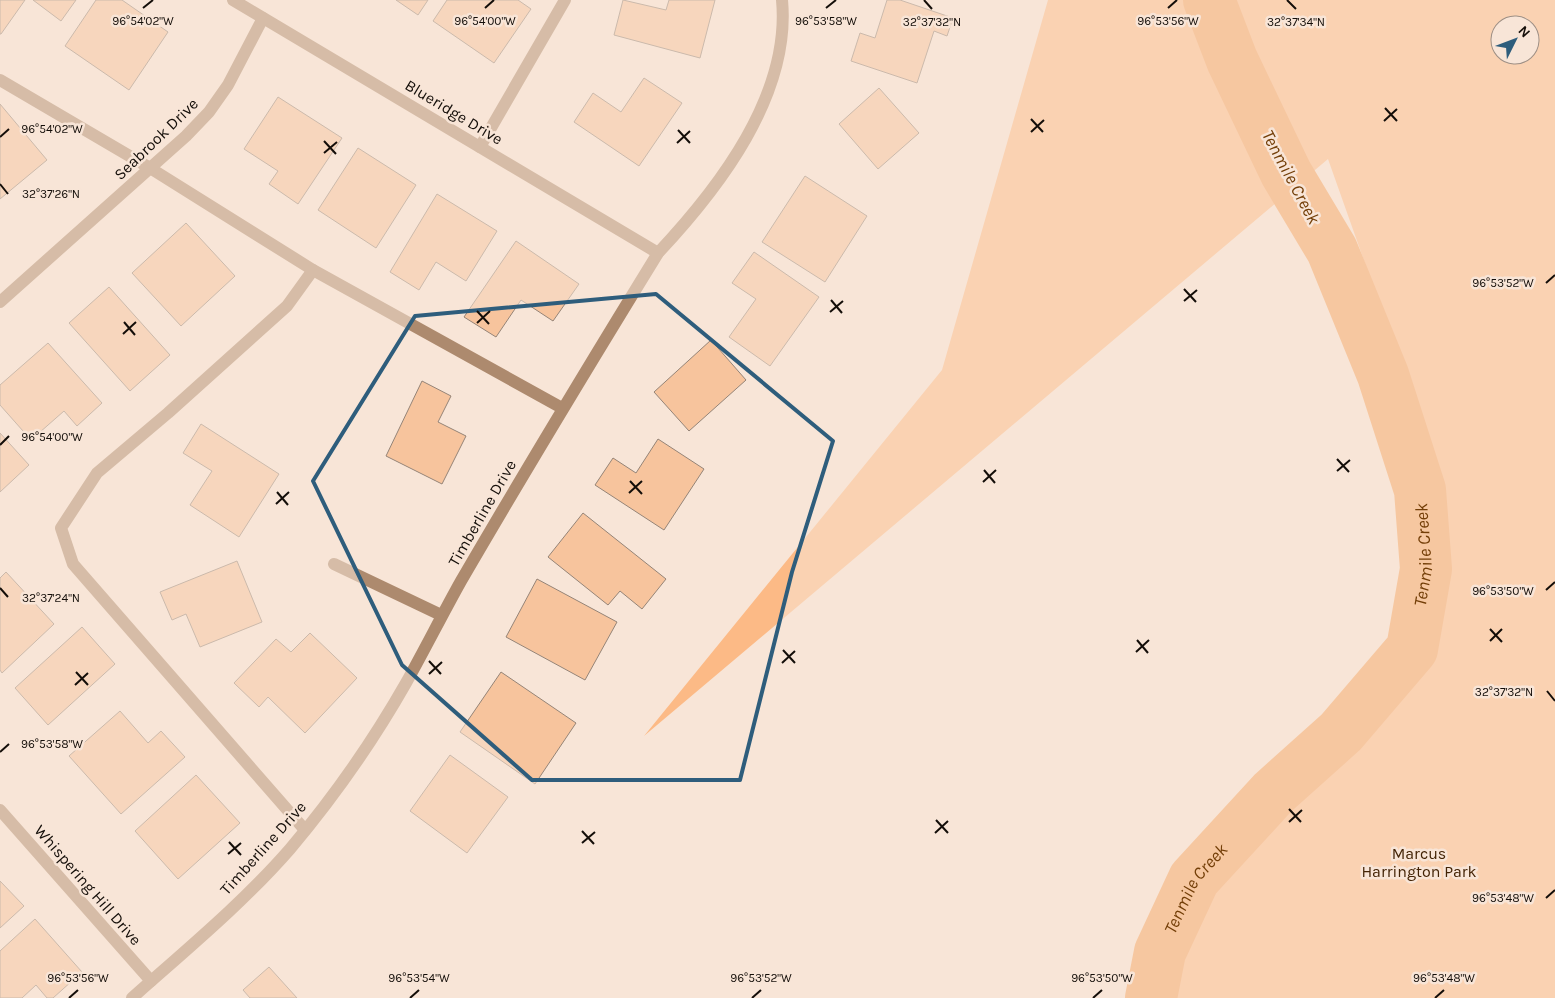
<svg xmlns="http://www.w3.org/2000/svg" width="1555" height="998" font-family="Karla,sans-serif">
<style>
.green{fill:#fcba86;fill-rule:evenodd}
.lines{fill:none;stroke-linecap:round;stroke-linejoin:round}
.river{stroke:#f4a25e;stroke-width:52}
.building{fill:#f7c49d;stroke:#958477}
.minor{stroke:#ad8a6e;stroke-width:12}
.marked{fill:none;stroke:#2e5d7c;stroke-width:4;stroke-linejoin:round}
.ticks{fill:none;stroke:#140e09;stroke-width:2}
.labels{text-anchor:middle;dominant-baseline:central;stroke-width:5;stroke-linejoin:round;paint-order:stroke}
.street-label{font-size:16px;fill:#140e09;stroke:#f8e5d7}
.park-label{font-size:16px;fill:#432305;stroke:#f8e5d7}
.water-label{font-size:18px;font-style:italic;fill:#733e07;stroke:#f8e5d7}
.ticks-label{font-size:12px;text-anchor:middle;fill:#140e09;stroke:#f8e5d7;stroke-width:5;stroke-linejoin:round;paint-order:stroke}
</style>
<rect width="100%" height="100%" fill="#f8e5d7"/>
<path class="green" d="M1048 0H1555V998H1171L1209 883 1421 668 1446 596 1434 458 1328 159 644 736 942 370ZM1500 25H1530V55H1500Z"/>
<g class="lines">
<path class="river" id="s1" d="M1151 998 1160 952 1194 879 1273 793 1341 732 1412 649 1426 569 1420 490 1383 375 1332 250 1286 173 1232 60 1209 0"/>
</g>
<g class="building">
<polygon points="0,0 25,0 1,34 0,34"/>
<polygon points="33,0 76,0 61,21"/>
<polygon points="96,0 122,0 168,32 129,90 65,46"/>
<polygon points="396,0 428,0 418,15"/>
<polygon points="447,0 518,0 531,9 494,63 433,21"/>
<polygon points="623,0 666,10 669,0 715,0 700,58 614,35"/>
<polygon points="887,0 900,0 953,18 947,36 934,31 917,83 851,61 860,33 875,38"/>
<polygon points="644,78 682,103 639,166 574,122 593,93 621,112"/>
<polygon points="879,88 919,133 878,169 839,124"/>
<polygon points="278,97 342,138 298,204 269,184 278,171 244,149"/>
<polygon points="0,104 47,160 0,199"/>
<polygon points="358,148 416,185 376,248 318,210"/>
<polygon points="805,176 867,216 825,282 762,242"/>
<polygon points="437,194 497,231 466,281 436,262 419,290 390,272"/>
<polygon points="186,223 235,276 181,326 132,273"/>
<polygon points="516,241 579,284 553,321 521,300 496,337 464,317"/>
<polygon points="754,252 819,297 770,366 729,337 756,299 732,283"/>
<polygon points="109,287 170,355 130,391 69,323"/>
<polygon points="711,340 746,380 689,431 654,392"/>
<polygon points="48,343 102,403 77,426 64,411 31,440 0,405 0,385"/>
<polygon points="422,381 451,396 438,422 466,436 442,484 386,456"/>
<polygon points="201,424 279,474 239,537 190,505 212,471 183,453"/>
<polygon points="0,433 29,465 0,492"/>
<polygon points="658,439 704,469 664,530 595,485 613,458 636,473"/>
<polygon points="583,513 666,579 642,609 620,591 608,605 548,557"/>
<polygon points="237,561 262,622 200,647 186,614 172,620 160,592"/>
<polygon points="6,572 54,624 2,673 0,670 0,578"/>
<polygon points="537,579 617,622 585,680 506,637"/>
<polygon points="82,627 115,664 48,725 15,688"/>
<polygon points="310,633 357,678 305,733 268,697 259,707 234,683 276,639 291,652"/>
<polygon points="501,672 576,723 535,784 460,732"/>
<polygon points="120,711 148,743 161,731 185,757 121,814 69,756"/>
<polygon points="450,755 508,797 467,853 410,811"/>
<polygon points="196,775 240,823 178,879 135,831"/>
<polygon points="0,881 24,906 0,928"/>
<polygon points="35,919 82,972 53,998 47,998 36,985 22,998 0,998 0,951"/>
<polygon points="269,967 297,998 250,998 243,990"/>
</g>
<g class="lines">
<g class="minor">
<polyline points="233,0 658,253"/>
<polyline points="0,80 150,168 313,270 562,408"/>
<polyline points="480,147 565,0"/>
<polyline points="0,302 186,136 209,112 228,85 263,18"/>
<polyline points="334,564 441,615"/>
<polyline points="0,810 151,981"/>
<polyline points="305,830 73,564 61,528 97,473 168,413 287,306 313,270"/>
<path d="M132 998C186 950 243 903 290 849 333 798 373 741 406 683 425 649 442 615 461 581 525 471 591 362 658 253 719 188 791 95 782 0"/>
</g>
</g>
<path d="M0 0H1555V998H0ZM656 294 833 441 792 572 740 780H532L402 665 313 481 415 316Z" fill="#f8e5d7" fill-opacity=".55" fill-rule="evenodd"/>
<path class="marked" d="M656 294 833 441 792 572 740 780H532L402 665 313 481 415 316Z"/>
<path class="ticks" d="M924 0 932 9M1287 0 1296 9M143 8 153 0M485 8 494 0M826 8 836 0M1168 8 1177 0M1385 108 1397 121M1031 119 1043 132M1384 121 1397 109M678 130 690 143M1031 132 1044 120M0 137 9 129M324 141 336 154M677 143 690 131M324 153 337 142M0 184 8 194M1546 283 1555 275M1184 289 1196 302M831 300 842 313M1184 301 1197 290M477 311 489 324M830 312 843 301M124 322 135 335M477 323 490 311M123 334 136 322M0 445 9 436M1337 459 1349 472M984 470 995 483M1337 471 1350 460M630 481 642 494M983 482 996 470M277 492 288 505M629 493 642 481M276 504 289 492M0 588 8 597M1546 590 1555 582M1490 629 1502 642M1137 640 1148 653M1490 641 1502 629M783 650 795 663M1136 652 1149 640M429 661 441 674M782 663 795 651M76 672 88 685M429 674 442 662M75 685 88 673M1547 691 1555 701M0 752 9 744M1289 809 1301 822M936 820 948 833M1289 822 1302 810M582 831 594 844M935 833 948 821M229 842 241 855M582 843 595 832M228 854 241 843M1546 898 1555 890M69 998 78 990M410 998 419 990M752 998 761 990M1093 998 1102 990M1435 998 1444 990"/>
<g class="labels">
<g class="street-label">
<text transform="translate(454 112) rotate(31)">Blueridge Drive</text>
<text transform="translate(156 139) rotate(-44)">Seabrook Drive</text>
<text transform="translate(482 513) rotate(-60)">Timberline Drive</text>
<text transform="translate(263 848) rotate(-48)">Timberline Drive</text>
<text transform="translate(88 885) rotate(49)">Whispering Hill Drive</text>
</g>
<g class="park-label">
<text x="1419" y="853">Marcus<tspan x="1419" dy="18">Harrington Park</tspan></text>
</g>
<g class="water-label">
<text transform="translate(1291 177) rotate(62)">Tenmile Creek</text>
<text stroke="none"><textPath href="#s1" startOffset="540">Tenmile Creek</textPath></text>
<text stroke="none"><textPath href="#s1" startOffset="120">Tenmile Creek</textPath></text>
</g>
</g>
<g class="ticks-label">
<text x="485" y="25">96°54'00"W</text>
<text x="143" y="25">96°54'02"W</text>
<text x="826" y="25">96°53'58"W</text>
<text x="1168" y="25">96°53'56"W</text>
<text x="932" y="26">32°37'32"N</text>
<text x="1296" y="26">32°37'34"N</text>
<text x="52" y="133">96°54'02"W</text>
<text x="51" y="198">32°37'26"N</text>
<text x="1503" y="287">96°53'52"W</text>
<text x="52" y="441">96°54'00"W</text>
<text x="1503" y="595">96°53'50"W</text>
<text x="51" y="602">32°37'24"N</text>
<text x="1504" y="696">32°37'32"N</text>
<text x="52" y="748">96°53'58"W</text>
<text x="1503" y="902">96°53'48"W</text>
<text x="78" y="982">96°53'56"W</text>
<text x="419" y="982">96°53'54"W</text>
<text x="761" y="982">96°53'52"W</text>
<text x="1102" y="982">96°53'50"W</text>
<text x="1444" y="982">96°53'48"W</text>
</g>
<g transform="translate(1515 40) rotate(48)"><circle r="24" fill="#f8e5d7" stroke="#9d8f85"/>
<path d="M0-4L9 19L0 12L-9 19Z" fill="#2e5d7c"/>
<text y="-8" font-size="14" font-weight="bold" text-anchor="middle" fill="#140e09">N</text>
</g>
</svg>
